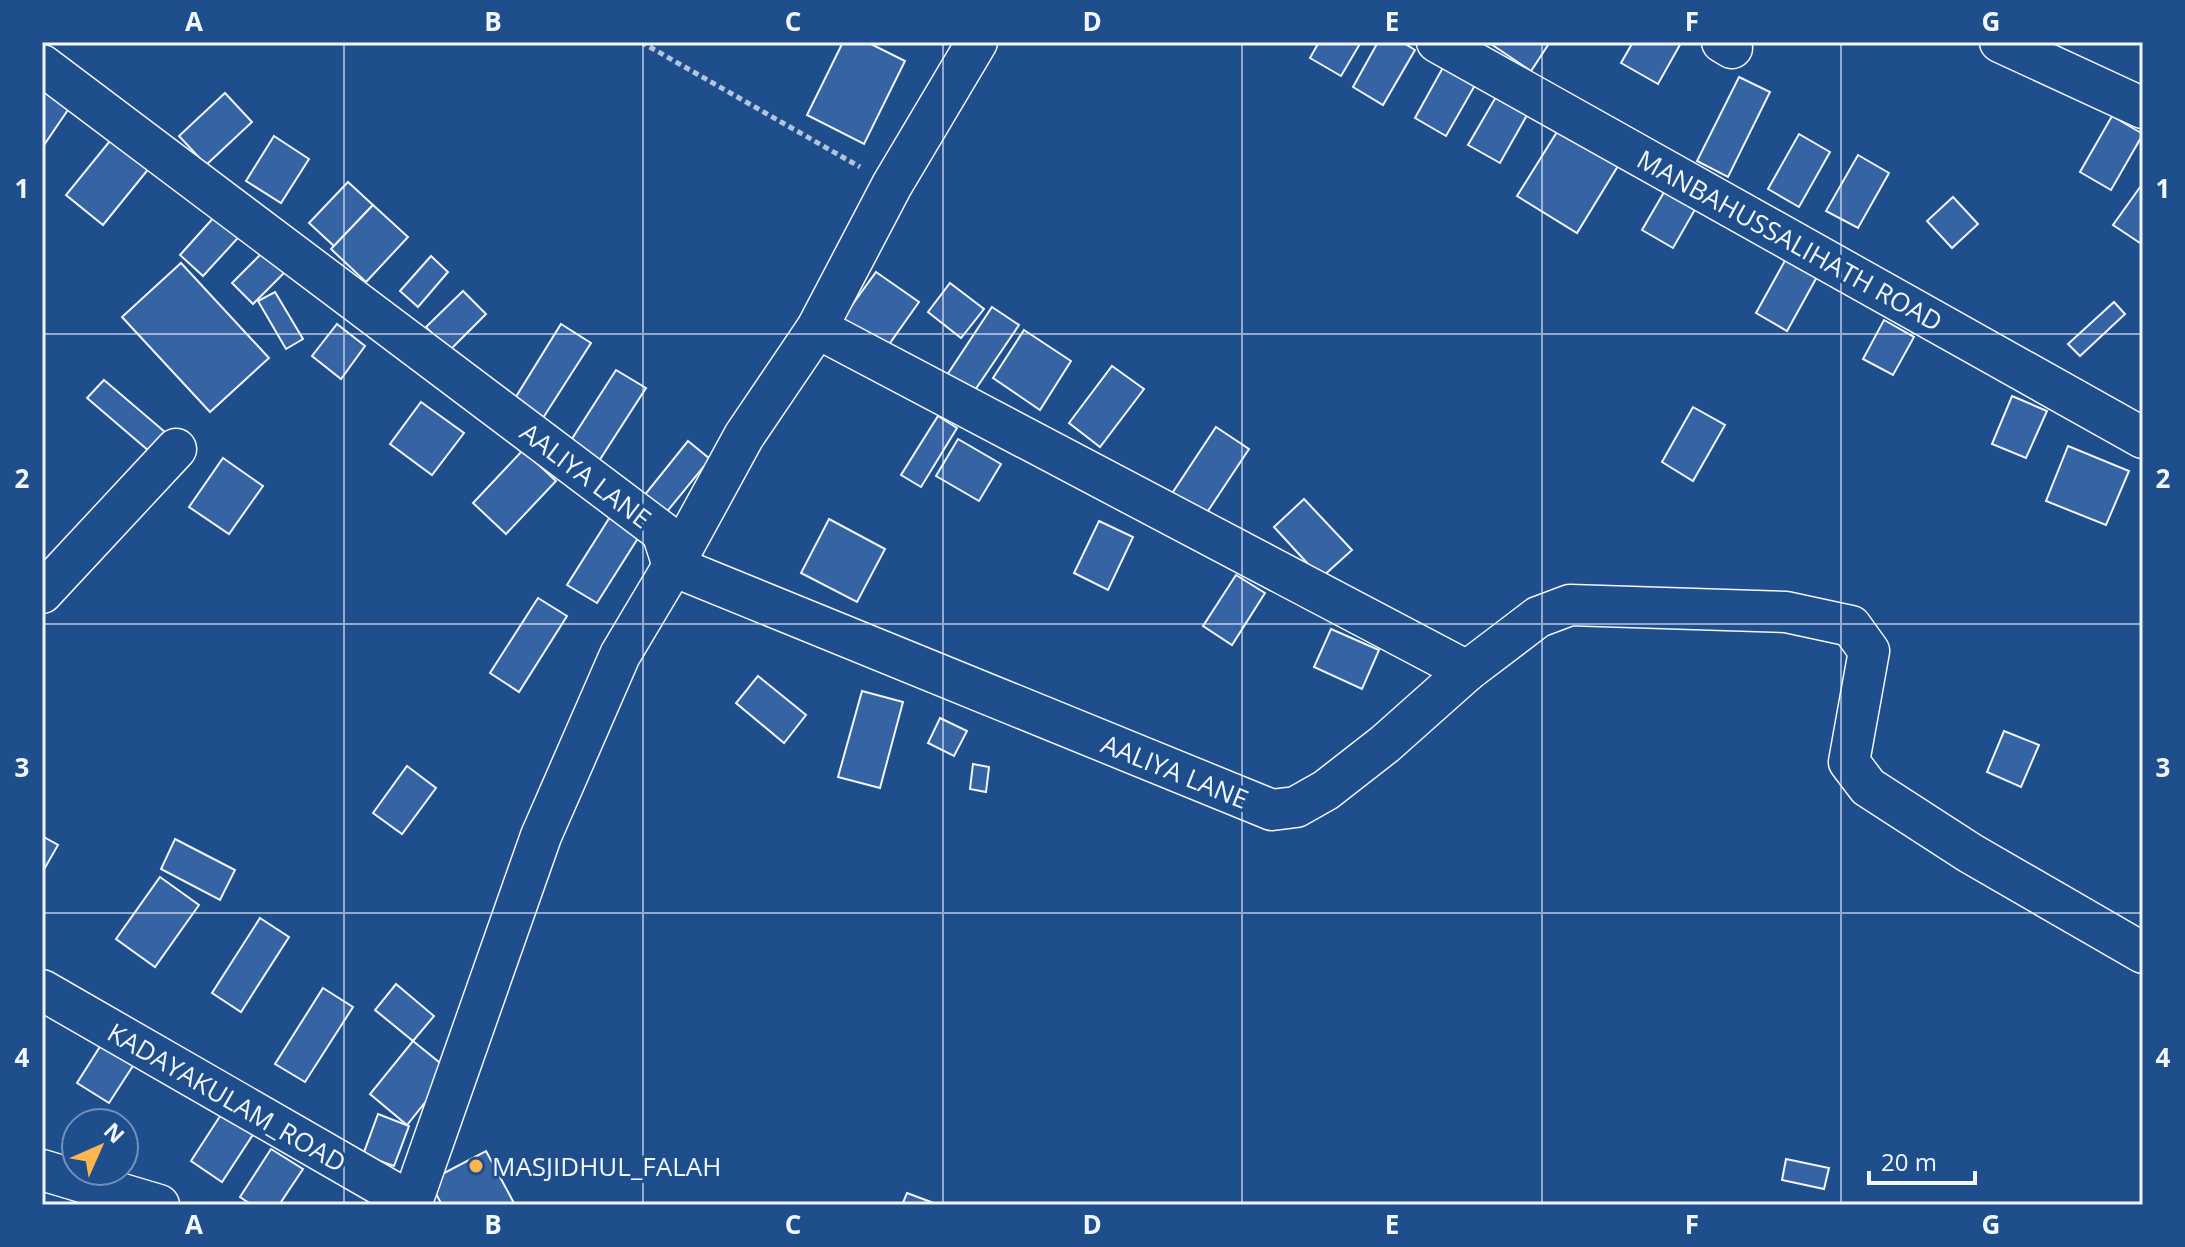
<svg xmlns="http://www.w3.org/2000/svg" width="2185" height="1247" font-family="'Open Sans',sans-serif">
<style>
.building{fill:#3563a3;stroke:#f2f6ff;stroke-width:2}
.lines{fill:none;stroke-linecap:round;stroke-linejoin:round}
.minor-casing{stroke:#f2f6ff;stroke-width:43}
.path{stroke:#b3c4dc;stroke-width:5;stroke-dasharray:6 4;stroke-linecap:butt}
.minor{stroke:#1f4e8c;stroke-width:40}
.grid{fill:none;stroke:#f2f6ff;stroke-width:2;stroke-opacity:0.55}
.poi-dot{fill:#ffb74d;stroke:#1f4e8c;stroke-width:3}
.labels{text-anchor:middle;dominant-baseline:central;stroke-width:6;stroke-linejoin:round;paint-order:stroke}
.street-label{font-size:26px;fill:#f2f6ff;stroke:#1f4e8c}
.poi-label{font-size:26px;fill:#f2f6ff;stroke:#1f4e8c;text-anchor:start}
.neatline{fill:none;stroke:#f2f6ff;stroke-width:3}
.grid-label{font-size:26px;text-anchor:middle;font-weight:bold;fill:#f2f6ff}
</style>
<rect width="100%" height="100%" fill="#1f4e8c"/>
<g class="building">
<polygon points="843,42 867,42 905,61 864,144 807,115"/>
<polygon points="1319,42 1361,42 1341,76 1310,58"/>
<polygon points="1378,42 1402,42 1415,50 1383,105 1353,87"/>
<polygon points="1488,42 1550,42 1531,71"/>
<polygon points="1633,42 1681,43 1658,84 1621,63"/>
<polygon points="1446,62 1478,80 1446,136 1415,118"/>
<polygon points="42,77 74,101 42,148"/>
<polygon points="1739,77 1770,92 1728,177 1697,161"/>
<polygon points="1500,90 1531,108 1500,163 1468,145"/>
<polygon points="225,93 252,122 206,165 179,136"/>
<polygon points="2112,116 2143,134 2111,190 2080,172"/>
<polygon points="1562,124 1621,161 1577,233 1517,196"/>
<polygon points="118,131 155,161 103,225 66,195"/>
<polygon points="1799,134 1830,152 1799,207 1768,189"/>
<polygon points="274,136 309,159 281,203 246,181"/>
<polygon points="1858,155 1889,173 1858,228 1826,211"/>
<polygon points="1674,175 1705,192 1673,248 1642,230"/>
<polygon points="348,182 373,205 334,246 309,223"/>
<polygon points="2143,183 2143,245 2113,225"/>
<polygon points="1953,197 1978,224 1952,248 1927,221"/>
<polygon points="373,205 408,237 366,282 331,249"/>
<polygon points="224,206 247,228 203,276 180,255"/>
<polygon points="268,247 289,268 253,304 232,283"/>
<polygon points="431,256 448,272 418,307 400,291"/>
<polygon points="1787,257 1818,275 1787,331 1756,313"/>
<polygon points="181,263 269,358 210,412 122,317"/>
<polygon points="876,272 919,302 885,350 842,319"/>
<polygon points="950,283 984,309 961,338 928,312"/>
<polygon points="463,291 486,314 449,351 426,327"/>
<polygon points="275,292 303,339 286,349 258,301"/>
<polygon points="2114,302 2125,314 2080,356 2068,344"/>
<polygon points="992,307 1019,325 973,393 947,375"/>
<polygon points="1884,320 1914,337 1893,375 1863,359"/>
<polygon points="337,324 365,346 341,379 312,356"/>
<polygon points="561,324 591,343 543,418 514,400"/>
<polygon points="1024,330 1071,361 1040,410 993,378"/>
<polygon points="1112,366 1144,389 1100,447 1069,423"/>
<polygon points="616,370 646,388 597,464 568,445"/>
<polygon points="104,380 165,432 149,451 87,398"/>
<polygon points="2012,396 2047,411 2026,458 1992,444"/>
<polygon points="421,402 464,433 432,475 390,444"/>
<polygon points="1693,407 1725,425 1693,481 1662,462"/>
<polygon points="938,416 957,428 921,487 901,475"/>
<polygon points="1216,427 1249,449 1200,523 1167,501"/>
<polygon points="958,439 1001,464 979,501 936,476"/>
<polygon points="688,441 710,459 665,514 643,497"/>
<polygon points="2068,446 2129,471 2106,525 2046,501"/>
<polygon points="523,450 556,481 506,534 473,503"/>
<polygon points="223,458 263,486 229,534 189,507"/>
<polygon points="1304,499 1352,550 1321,578 1274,527"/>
<polygon points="615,509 645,527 597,603 567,585"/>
<polygon points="829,519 885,549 857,602 801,573"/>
<polygon points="1099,521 1133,537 1108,590 1074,573"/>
<polygon points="1236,575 1265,593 1232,645 1203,626"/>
<polygon points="538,598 567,616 519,692 490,673"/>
<polygon points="1331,629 1379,650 1362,689 1314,667"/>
<polygon points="758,676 806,715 784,743 736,703"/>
<polygon points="862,691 903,702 880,788 838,777"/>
<polygon points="940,718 967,731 954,756 928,743"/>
<polygon points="2004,731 2039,745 2021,787 1987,772"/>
<polygon points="973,764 989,767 986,792 970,789"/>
<polygon points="407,766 436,788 402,834 373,813"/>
<polygon points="42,836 58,845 42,873"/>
<polygon points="175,839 235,870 220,900 161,869"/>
<polygon points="160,877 199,905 155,967 116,939"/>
<polygon points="260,918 289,937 241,1012 212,993"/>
<polygon points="396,984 434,1016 413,1041 375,1010"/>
<polygon points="323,988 353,1007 305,1082 275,1064"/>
<polygon points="108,1034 140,1055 109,1103 77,1083"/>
<polygon points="413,1041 450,1071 407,1125 370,1094"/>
<polygon points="222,1113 254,1133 222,1182 191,1161"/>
<polygon points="378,1114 409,1126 394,1166 363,1155"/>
<polygon points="271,1149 303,1169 279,1205 252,1205 240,1197"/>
<polygon points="486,1151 515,1205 442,1205 429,1181"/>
<polygon points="1786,1159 1829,1168 1824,1189 1782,1180"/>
<polygon points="907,1193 939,1205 902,1205"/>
</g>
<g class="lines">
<g class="minor-casing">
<g id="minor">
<polyline points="1437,42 2143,438"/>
<polyline points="1722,42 1732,48"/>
<polyline points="2000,42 2143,108"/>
<polyline points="42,65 662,532 673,566 1272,810 1296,807 1326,790 1385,744 1467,671 1538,617 1570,605 1786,612 1851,626 1869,651 1849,762 1868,787 1970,853 2143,953"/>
<polyline points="817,328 1467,671"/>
<polyline points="42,593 176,449"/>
<polyline points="42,990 412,1203"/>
<polyline points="42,1170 159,1205"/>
<polyline points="411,1205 541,836 620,655 673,566 744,436 817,328 892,185 977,42"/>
</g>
</g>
<polyline class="path" points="641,42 860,167"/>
<use href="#minor" class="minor"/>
</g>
<path class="grid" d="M344 42V1205M643 42V1205M943 42V1205M1242 42V1205M1542 42V1205M1841 42V1205M42 334H2143M42 624H2143M42 913H2143"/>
<circle class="poi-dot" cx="476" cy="1166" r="8"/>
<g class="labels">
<g class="street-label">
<text transform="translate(1790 240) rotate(29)">MANBAHUSSALIHATH ROAD</text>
<text transform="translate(586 475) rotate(37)">AALIYA LANE</text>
<text transform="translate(1175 771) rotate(22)">AALIYA LANE</text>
<text transform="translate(227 1097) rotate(30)">KADAYAKULAM_ROAD</text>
</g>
<g class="poi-label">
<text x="492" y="1166">MASJIDHUL_FALAH</text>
</g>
</g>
<rect width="2185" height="1247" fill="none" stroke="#1f4e8c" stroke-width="88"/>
<g transform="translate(100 1147) rotate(45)"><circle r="38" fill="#1f4e8c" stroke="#7391ba" stroke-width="2"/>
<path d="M0-6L14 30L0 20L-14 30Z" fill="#ffb74d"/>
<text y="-12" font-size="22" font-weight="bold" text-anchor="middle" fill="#f2f6ff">N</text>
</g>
<path d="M1869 1171v12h106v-12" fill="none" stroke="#f2f6ff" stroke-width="4"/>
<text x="1881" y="1171" font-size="24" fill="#f2f6ff" stroke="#1f4e8c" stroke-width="6" paint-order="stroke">20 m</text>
<rect x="44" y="44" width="2097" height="1159" class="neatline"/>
<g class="grid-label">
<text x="194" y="31">A</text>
<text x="493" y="31">B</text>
<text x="793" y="31">C</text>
<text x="1092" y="31">D</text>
<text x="1392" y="31">E</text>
<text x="1692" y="31">F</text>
<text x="1991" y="31">G</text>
<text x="22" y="198">1</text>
<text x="2163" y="198">1</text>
<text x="22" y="488">2</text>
<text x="2163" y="488">2</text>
<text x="22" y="777">3</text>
<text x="2163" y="777">3</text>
<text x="22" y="1067">4</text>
<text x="2163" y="1067">4</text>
<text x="194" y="1234">A</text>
<text x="493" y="1234">B</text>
<text x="793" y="1234">C</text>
<text x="1092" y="1234">D</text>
<text x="1392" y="1234">E</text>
<text x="1692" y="1234">F</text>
<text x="1991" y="1234">G</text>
</g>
</svg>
